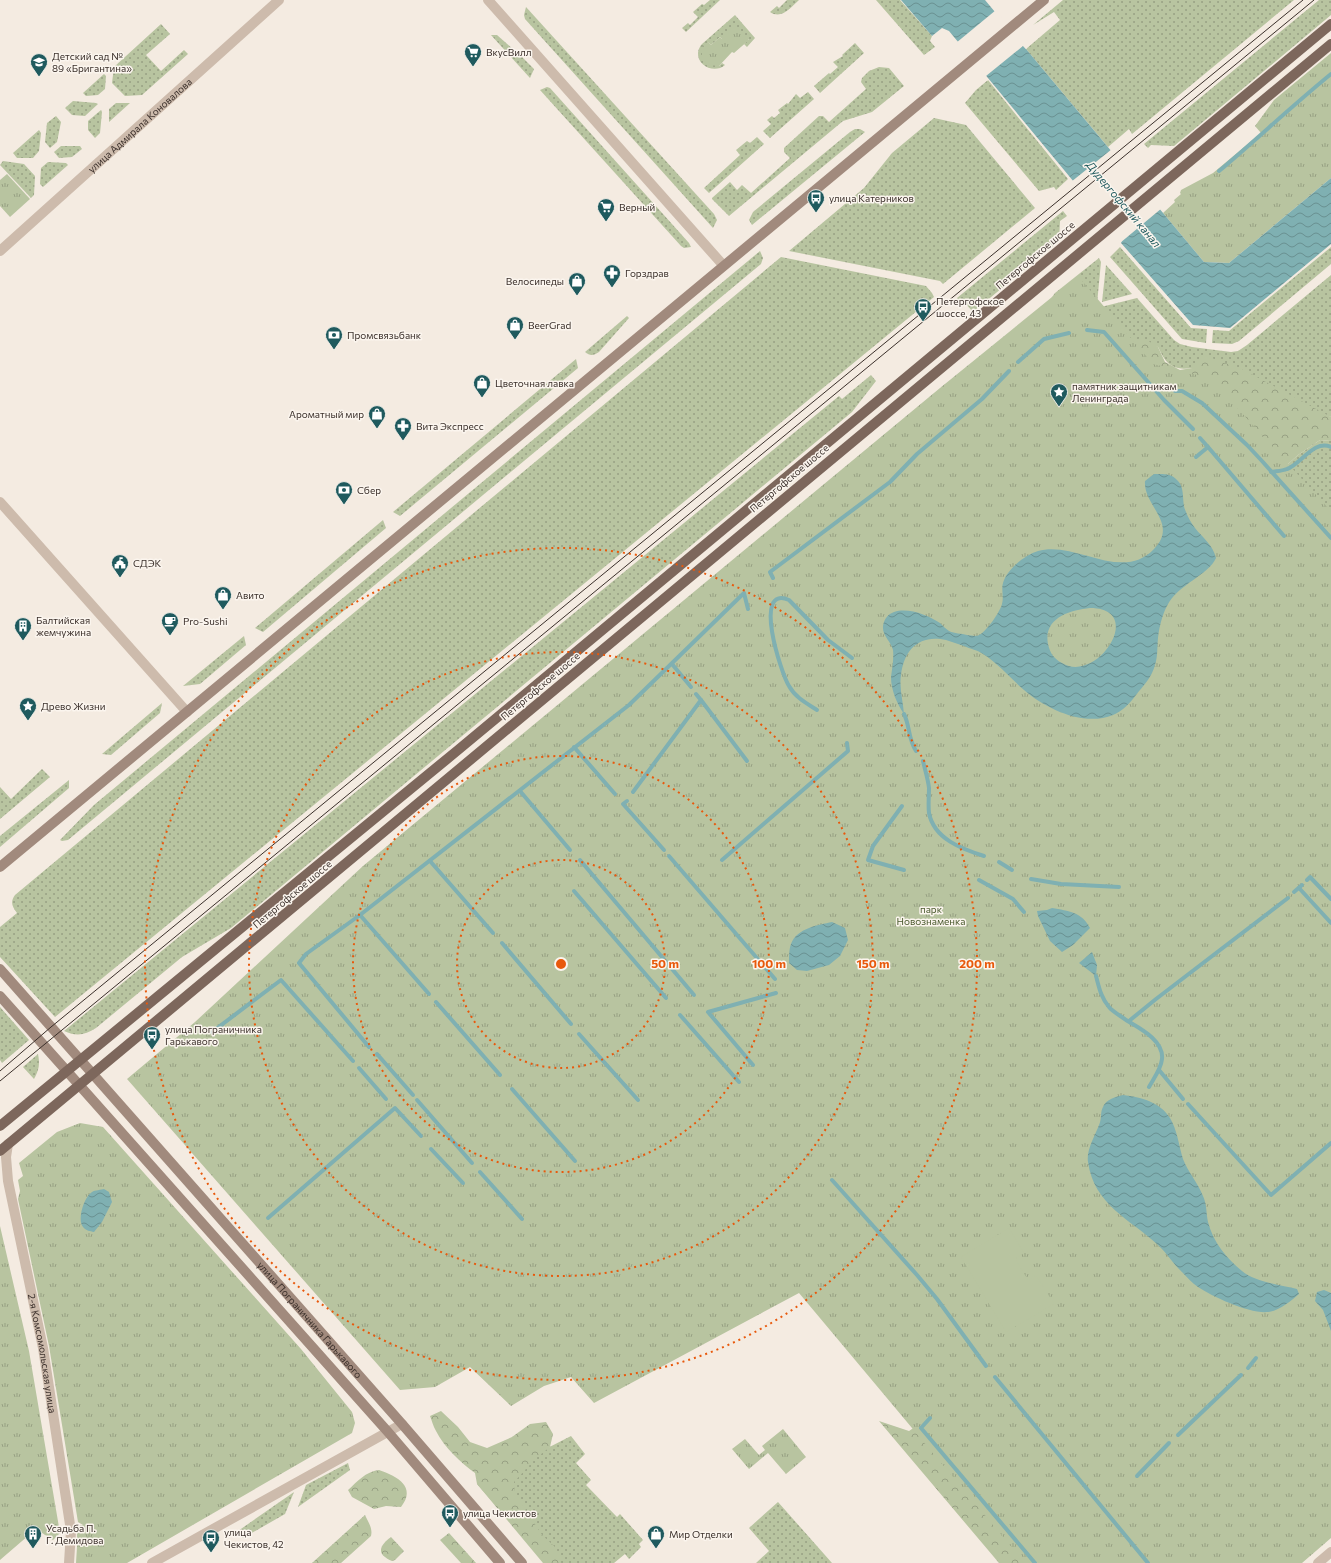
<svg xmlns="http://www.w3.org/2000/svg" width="1331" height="1563" font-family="Commissioner,sans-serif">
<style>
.grass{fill:url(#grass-dots)}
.forest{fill:url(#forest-crowns)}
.park{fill:url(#park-tufts)}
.pitch{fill:#b8c4a0}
.water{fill:url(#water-waves);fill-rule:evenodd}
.pier{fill:#f4ebe1}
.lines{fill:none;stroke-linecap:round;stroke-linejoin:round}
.stream{stroke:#7fb0b2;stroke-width:4}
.street{stroke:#cdbbac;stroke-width:10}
.secondary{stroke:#a18a7d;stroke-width:10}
.primary{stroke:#7d675c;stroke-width:10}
.tram{stroke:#3b302b;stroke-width:1}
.ring{fill:none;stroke:#e8590c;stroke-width:2;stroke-dasharray:2 4}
.labels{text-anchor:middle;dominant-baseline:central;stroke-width:3;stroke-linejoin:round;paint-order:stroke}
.poi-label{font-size:10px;fill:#3b302b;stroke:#fbf5ee;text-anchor:start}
.street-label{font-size:10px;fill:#3b302b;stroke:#fbf5ee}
.park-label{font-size:10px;fill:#4a5a2e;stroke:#fbf5ee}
.water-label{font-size:11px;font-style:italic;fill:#1f5a5e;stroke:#fbf5ee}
.centre{fill:#e8590c;stroke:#fbf5ee;stroke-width:2}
.ring-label{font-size:12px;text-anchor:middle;font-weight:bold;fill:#e8590c;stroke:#fbf5ee;stroke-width:3;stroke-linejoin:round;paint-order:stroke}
</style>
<defs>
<pattern id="grass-dots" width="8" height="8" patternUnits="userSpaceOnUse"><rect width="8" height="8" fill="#b8c4a0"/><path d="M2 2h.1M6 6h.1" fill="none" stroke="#97a083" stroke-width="1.8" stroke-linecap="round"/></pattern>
<pattern id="forest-crowns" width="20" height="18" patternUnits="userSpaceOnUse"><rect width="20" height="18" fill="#b8c4a0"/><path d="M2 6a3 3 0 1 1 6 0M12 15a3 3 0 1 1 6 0" fill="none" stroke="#97a083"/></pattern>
<pattern id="park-tufts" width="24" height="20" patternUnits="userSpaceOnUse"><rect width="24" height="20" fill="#b8c4a0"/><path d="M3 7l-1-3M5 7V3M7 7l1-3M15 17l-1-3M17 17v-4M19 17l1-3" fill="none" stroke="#97a083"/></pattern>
<pattern id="water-waves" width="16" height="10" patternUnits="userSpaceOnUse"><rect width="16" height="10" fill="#7fb0b2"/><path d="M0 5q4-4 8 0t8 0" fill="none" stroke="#699091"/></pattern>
</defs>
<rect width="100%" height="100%" fill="#f4ebe1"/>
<g class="grass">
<polygon points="710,0 720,0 686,32 682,28 688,23 690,25 698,17 693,12 702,4 704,5"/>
<path d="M787 0H799C791 7 782 20 770 12L777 6 779 8Z"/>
<polygon points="876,0 900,0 932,36 930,41 935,47 924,55"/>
<polygon points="1063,0 1294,0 1132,134 1129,129 1108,147 1026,49 1060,20 1054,12 1033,25"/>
<polygon points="1319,0 1331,0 1331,15 1174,146 1151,145 1148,148 1144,144"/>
<polygon points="526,7 714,214 717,220 713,228 525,19 524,15"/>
<path d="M735 15 755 38 747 47 744 44 749 39H722L720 37 711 45 708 42 719 66 722 63 725 65C715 74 697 66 698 53 698 50 700 46 702 44Z"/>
<polygon points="161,24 170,34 146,55 161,71 184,50 188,54 142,95 125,96 112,83 114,67"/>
<polygon points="491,35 497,35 523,58 534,69 530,78"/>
<polygon points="855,43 864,53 820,93 814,86 829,73 830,74 838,67 833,62 843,56 842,55"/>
<polygon points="879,67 889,68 904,86 872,112 843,121 729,216 712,199 712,198 730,182 737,190 742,185 751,193 790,158 784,152 784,148 819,116 823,116 829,122 866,89 861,82 862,78 869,71"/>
<polygon points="104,74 106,76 105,89 98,95 86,96 83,93"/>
<polygon points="988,80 1068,179 1056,190 1054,187 1039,191 965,103 976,90"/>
<polygon points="547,87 550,88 689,243 691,247 684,248 681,246 540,90"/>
<polygon points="808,92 814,99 770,138 763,131 771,124 767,120 772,116 774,118 780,113 778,110 787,103 788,104 796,94 800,98"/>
<polygon points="73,101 96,103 98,104 85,116 72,115 65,108"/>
<polygon points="116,103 130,103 109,122 109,109"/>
<polygon points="101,110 102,112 100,133 95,138 88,130 88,121"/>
<polygon points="56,116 61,122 57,142 50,148 45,142 47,123"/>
<polygon points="934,118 966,125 1035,208 943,284 940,281 789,251 864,188 892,153"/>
<polygon points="855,129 860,129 865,132 752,225 749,220 753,212 850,132"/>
<polygon points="39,130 41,133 39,151 33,158 17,158 13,153"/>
<polygon points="757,137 764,144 709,193 704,188 740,155 736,150 747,141 750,143"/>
<polygon points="61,146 80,146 82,149 72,157 59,158 54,152"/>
<polygon points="3,161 24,164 35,176 34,195 31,198 0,165"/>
<polygon points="48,162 66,163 68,165 43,187 40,184 41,168"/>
<polygon points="1063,211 1067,216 1060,221 1059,241 973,312 964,302 962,304 957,298"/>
<polygon points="1120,247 1191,328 1207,329 1206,343 1182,339 1110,257"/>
<polygon points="1331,247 1331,264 1239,341 1232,344 1212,343 1213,330 1229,331"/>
<polygon points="760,251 763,258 761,264 68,840 62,841 60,840 94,805"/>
<path d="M781 257 926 286 932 293 934 297 55 1017 0 957V927L17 913C12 906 10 902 15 895Z"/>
<polygon points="1099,258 1101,262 1097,304 1045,307 1055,293"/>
<polygon points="1106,265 1132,294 1102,302"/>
<path d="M1331 275V417L1192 368C1172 371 1166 364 1158 347L1132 342 1101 307 1137 298 1174 340 1180 344 1192 347 1231 352 1238 351 1247 345Z"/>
<path d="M627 316 629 318 599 352C593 356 590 356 585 352Z"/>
<polygon points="576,359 578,368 400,516 393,512"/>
<path d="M871 375 876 381 852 412 231 928 182 957 96 1028C85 1035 77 1037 64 1031L839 396 842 399Z"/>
<polygon points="1320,440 1331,441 1331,532 1276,466 1288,464 1298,455"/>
<polygon points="383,520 386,528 263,632 255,628"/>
<polygon points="244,636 246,645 200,684 183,686"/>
<polygon points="162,703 160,713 111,755 102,754"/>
<polygon points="42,769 50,777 0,819 0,787 11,799"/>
<polygon points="69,780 69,788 0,847 0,836"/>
<polygon points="0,1007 29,1040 2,1063 0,1060"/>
<path d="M38 1054C40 1064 39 1070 34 1079L23 1067Z"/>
<polygon points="571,1436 585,1454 576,1463 591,1480 586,1485 617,1517 620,1514 643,1540 639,1544 641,1547 629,1559 625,1554 614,1563 546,1563 477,1484"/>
<polygon points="348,1463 350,1470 298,1507 306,1485"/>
<polygon points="294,1492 285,1514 243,1538 238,1531"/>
<polygon points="778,1502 832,1563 756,1563 769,1551 749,1528"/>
</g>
<g class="forest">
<polygon points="1142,337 1158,347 1165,362 1180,370 1192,368 1203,355 1242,369 1331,417 1331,441 1320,440 1298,455 1288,464 1276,466 1331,572 1132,342"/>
<path d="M441 1411 458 1427 470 1442 487 1448 512 1437 530 1424 546 1422 553 1434 550 1447 536 1458 514 1482 515 1493 542 1535 554 1546 562 1559 560 1563H543L477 1484 475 1473C461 1463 444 1447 436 1431 433 1426 432 1421 430 1416Z"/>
<polygon points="934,1414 1142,1563 999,1563 879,1421 909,1431"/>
<path d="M379 1470C397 1476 417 1487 401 1507L386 1506 374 1509 352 1497 348 1490C358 1481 365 1472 379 1470Z"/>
<path d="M365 1515C368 1522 373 1528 371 1536L341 1563H312Z"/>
<polygon points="449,1533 476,1563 461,1563 440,1540"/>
<path d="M391 1537 404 1551 395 1560 392 1561C375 1554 380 1545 391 1537Z"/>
</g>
<g class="park">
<polygon points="736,26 749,40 734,53 732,52 719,66 710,65 702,56 702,47 708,42 711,45 720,37 722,39"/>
<polygon points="1331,53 1331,178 1229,263 1204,262 1163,213 1175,202 1174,200 1181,194 1180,193 1181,190 1213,173 1261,133 1255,126 1274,100"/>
<polygon points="7,174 30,199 10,217 0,206 0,180"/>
<polygon points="1078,276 1153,364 1210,378 1331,511 1331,1538 1302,1563 1025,1563 799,1293 594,1403 571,1377 544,1386 511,1406 470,1367 435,1387 400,1390 127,1079 195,1022 363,866 940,388"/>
<polygon points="80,1123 103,1127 301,1349 352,1412 355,1423 352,1433 127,1563 76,1563 77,1547 77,1526 83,1525 78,1522 49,1346 18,1199 20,1191 18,1180 23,1176 19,1163 57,1132"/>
<polygon points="0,1226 29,1351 60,1533 53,1540 36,1529 0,1560"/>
<polygon points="783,1429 806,1457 786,1474 768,1453 749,1469 732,1449 745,1439 759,1455 765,1450 762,1446"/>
</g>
<polygon class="pitch" points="1009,1228 1024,1253 1015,1259 1028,1280 1036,1275 1054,1304 1006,1332 961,1257"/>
<g class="water">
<polygon points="901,0 985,0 1204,262 1229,263 1331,178 1331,244 1230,328 1193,325 1121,243 1122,240 949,31 942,28 932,36"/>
<path d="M1154 474C1163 474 1171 473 1177 480 1186 488 1181 502 1186 512 1188 517 1191 523 1195 528 1203 538 1213 545 1216 558 1209 575 1178 584 1167 606 1162 615 1159 628 1158 638 1157 647 1158 656 1155 665 1152 677 1143 686 1136 695 1130 703 1123 711 1113 715 1084 727 1046 709 1024 690 1010 678 999 664 983 654 978 650 970 649 964 646 958 644 952 642 946 640 920 634 904 649 901 675 899 688 903 701 904 714 897 704 891 690 891 677 892 669 894 659 893 650 891 641 882 636 883 626 884 619 888 614 894 612 908 607 928 615 940 623 943 626 946 629 949 631 955 634 961 633 967 635 970 635 976 637 979 635 986 632 1000 612 1002 604 1004 597 1001 589 1003 583 1007 569 1025 555 1038 551 1075 540 1122 583 1154 549 1179 523 1143 506 1145 481ZM1090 608C1147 608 1097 685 1062 663 1054 659 1050 653 1048 644 1043 618 1070 610 1090 608Z"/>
<path d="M1052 908C1069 911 1082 912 1090 928L1073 945 1062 952 1050 941 1038 916 1037 911 1047 910Z"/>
<path d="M832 922 845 928 848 940 840 956 829 965 807 971 797 970 789 963C789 957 789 949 791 944 797 928 818 925 832 922Z"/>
<polygon points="1092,952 1097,965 1096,976 1079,963"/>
<path d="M1123 1095C1141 1097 1160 1102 1170 1118 1177 1129 1179 1146 1183 1159 1188 1172 1198 1183 1203 1196 1207 1205 1206 1213 1208 1222 1213 1242 1227 1259 1242 1271 1255 1282 1281 1285 1297 1289L1299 1294C1291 1301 1279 1311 1268 1312 1250 1314 1213 1297 1198 1287 1192 1283 1187 1277 1182 1272 1173 1264 1167 1253 1158 1245 1130 1219 1094 1205 1088 1162 1086 1150 1095 1136 1099 1125 1102 1119 1100 1112 1103 1107 1106 1099 1116 1097 1123 1095Z"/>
<path d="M104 1189 109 1192 112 1202 102 1222 94 1232C90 1231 86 1231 83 1227 77 1219 84 1197 92 1192 95 1190 101 1190 104 1189Z"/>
<polygon points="1324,1290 1331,1293 1331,1331 1323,1310 1315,1301 1317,1292"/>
</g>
<g class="pier">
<polygon points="996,10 1027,48 1026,49 1023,46 986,76 988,80 987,81 956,43"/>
<polygon points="1112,149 1162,208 1120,243 1120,241 1071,182"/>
</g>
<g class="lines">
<g class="stream">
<path d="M1219 171C1257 139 1293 105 1331 74"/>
<polyline points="1087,330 1104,332 1164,400 1193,429"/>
<polyline points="1018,362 1044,339 1069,333"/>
<polyline points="1175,391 1182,391 1202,403 1247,445 1262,461 1331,538"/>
<polyline points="1208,447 1284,536"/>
<polyline points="1196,457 1208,447 1200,438"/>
<path d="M1271 472C1277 471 1282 471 1287 469 1301 464 1314 439 1331 447"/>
<polyline points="773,578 770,572 890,482 917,454 982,399 1009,371"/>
<polyline points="672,664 691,687"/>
<polyline points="701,700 747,761"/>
<path d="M817 710C806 703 795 697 789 686 781 673 752 584 789 600L828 640 852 658"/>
<path d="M904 714C910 726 908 739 916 751"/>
<polyline points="574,747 615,794"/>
<path d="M923 761C925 770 928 779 929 788 929 796 928 805 929 813 934 839 962 849 984 856"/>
<polyline points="520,791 570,850"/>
<polyline points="633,792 701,700 696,694"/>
<polyline points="627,801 623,804 664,850"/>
<polyline points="902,806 873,846 868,860 904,870"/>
<polyline points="669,856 775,979"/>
<polyline points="580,860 694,995"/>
<polyline points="722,860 848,751 847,743"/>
<polyline points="430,861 493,933"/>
<polyline points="999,862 1012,870"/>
<polyline points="1031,879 1061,884 1119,887"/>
<polyline points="979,880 1013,899 1024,912"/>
<polyline points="1307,880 1310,877 1331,899"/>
<polyline points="1299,888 1331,923"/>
<polyline points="574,891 666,998"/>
<polyline points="1294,892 1302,885"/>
<polyline points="360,915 429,994"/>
<polyline points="502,943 571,1024"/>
<path d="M1096 976C1099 987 1101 998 1109 1007 1113 1012 1121 1016 1126 1020 1139 1028 1164 1040 1162 1059 1161 1069 1154 1078 1149 1087"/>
<polyline points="436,1002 500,1075"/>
<polyline points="680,1015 739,1082"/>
<polyline points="1129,1021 1156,999 1288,898"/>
<polyline points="212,1032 281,980 353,1061"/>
<polyline points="579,1034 638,1100"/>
<polyline points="369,1047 299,963 306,954 360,915 629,705 744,593 748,609"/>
<polyline points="377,1054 413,1095"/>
<polyline points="753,1065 708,1012 776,993"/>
<polyline points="359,1068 386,1099"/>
<polyline points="1159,1070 1183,1099"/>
<polyline points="512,1089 575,1161"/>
<polyline points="417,1100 472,1163"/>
<polyline points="1188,1104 1271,1195 1331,1143"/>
<polyline points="431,1149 463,1183"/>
<polyline points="480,1172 522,1219"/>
<polyline points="832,1180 917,1275 937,1299 986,1366"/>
<polyline points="268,1218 395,1108 421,1136"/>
<polyline points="1248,1368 1256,1358"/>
<polyline points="995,1377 1148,1563"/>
<polyline points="930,1418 921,1428 1035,1563"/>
<polyline points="1178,1435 1241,1375"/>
<polyline points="1137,1476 1169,1443"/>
</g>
<g class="street">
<polyline points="488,0 723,265"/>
<path id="s1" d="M0 251 279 0"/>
<polyline points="0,502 187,712"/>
<path id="s2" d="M8 1144 6 1157 8 1181 43 1348 71 1531 69 1563"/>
<polyline points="152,1563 402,1424"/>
<polyline points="1318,1563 1331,1552"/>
</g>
<g class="secondary">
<polyline points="0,867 1044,0"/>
<path id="s3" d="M0 969 402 1424 522 1563"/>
<polyline points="0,996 388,1432 500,1563"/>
</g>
<g class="primary">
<polyline points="0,1126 458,750 1331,24"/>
<polyline points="0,1151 1331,44"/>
</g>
<g class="tram">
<polyline points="0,1071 51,1027 1303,0"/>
<polyline points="0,1081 1314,0"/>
</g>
</g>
<g class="ring">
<circle cx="561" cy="964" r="104"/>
<circle cx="561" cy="964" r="208"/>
<circle cx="561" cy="964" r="312"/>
<circle cx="561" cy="964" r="416"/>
</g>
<defs>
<g id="supermarket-pin" transform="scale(0.9)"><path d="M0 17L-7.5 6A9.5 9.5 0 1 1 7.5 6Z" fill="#1f5a5e" stroke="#fbf5ee"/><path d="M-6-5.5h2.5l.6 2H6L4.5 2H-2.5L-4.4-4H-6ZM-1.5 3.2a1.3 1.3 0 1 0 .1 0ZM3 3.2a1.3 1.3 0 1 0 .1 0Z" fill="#fff"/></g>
<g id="school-pin" transform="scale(0.9)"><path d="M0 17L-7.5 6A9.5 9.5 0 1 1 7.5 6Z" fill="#1f5a5e" stroke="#fbf5ee"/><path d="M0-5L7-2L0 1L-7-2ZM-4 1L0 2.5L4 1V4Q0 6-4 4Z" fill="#fff"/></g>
<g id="bus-pin" transform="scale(0.9)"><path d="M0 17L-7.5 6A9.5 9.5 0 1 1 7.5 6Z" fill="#1f5a5e" stroke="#fbf5ee"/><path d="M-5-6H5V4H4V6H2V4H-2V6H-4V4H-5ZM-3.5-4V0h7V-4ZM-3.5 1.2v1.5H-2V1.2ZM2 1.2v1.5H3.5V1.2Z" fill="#fff"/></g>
<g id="pharmacy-pin" transform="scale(0.9)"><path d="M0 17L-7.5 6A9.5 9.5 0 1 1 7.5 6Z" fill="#1f5a5e" stroke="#fbf5ee"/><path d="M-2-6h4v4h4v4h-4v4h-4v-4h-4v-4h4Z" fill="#fff"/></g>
<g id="shop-pin" transform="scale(0.9)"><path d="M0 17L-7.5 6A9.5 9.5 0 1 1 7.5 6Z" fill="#1f5a5e" stroke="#fbf5ee"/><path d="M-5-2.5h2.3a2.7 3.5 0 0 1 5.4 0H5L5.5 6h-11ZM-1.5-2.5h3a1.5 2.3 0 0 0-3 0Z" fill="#fff"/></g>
<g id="bank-pin" transform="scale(0.9)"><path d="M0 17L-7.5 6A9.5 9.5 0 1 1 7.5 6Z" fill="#1f5a5e" stroke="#fbf5ee"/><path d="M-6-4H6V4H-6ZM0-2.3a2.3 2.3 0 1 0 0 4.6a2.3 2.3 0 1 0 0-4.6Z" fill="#fff"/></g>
<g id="sight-pin" transform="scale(0.9)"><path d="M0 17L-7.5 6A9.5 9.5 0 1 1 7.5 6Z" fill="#1f5a5e" stroke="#fbf5ee"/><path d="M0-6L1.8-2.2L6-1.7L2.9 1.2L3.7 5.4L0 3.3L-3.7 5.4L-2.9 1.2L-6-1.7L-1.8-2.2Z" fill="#fff"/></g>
<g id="civic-pin" transform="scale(0.9)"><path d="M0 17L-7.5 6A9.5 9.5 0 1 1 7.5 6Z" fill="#1f5a5e" stroke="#fbf5ee"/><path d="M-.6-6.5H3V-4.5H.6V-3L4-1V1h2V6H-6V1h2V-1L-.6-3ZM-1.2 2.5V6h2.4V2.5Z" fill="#fff"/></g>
<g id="cafe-pin" transform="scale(0.9)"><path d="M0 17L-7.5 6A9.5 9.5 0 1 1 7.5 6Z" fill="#1f5a5e" stroke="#fbf5ee"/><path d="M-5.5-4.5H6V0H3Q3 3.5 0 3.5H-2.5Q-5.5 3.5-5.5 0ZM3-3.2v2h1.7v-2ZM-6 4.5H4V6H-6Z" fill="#fff"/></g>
<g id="building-pin" transform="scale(0.9)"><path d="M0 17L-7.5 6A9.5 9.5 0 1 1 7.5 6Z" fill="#1f5a5e" stroke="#fbf5ee"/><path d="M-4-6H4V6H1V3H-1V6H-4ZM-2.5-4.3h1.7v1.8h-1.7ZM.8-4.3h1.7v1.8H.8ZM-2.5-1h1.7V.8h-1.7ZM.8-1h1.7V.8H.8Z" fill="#fff"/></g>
</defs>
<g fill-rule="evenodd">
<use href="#supermarket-pin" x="473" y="52"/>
<use href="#school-pin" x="39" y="62"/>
<use href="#bus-pin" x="816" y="198"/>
<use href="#supermarket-pin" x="606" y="207"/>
<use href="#pharmacy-pin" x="612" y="273"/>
<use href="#shop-pin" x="577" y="281"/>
<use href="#bus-pin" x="923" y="307"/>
<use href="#shop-pin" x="515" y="325"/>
<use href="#bank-pin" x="334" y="335"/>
<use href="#shop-pin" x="482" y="383"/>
<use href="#sight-pin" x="1059" y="392"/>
<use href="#shop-pin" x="377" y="414"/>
<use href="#pharmacy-pin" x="403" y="426"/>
<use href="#bank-pin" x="344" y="490"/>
<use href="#civic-pin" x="120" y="563"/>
<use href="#shop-pin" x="223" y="595"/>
<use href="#cafe-pin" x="170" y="621"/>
<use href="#building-pin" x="23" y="626"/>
<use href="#sight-pin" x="28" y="706"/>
<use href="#bus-pin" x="152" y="1035"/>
<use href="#bus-pin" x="450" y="1513"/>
<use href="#building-pin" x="33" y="1534"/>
<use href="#shop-pin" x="656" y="1534"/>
<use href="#bus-pin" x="211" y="1538"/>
</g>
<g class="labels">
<g class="poi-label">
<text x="486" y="52">ВкусВилл</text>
<text x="52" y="56">Детский сад №<tspan x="52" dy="12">89 «Бригантина»</tspan></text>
<text x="829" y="198">улица Катерников</text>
<text x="619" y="207">Верный</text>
<text x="625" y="273">Горздрав</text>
<text x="564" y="281" text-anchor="end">Велосипеды</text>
<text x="936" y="301">Петергофское<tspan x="936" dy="12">шоссе, 43</tspan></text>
<text x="528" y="325">BeerGrad</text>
<text x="347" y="335">Промсвязьбанк</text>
<text x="495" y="383">Цветочная лавка</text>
<text x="1072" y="386">памятник защитникам<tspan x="1072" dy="12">Ленинграда</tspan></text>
<text x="364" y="414" text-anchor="end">Ароматный мир</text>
<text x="416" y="426">Вита Экспресс</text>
<text x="357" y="490">Сбер</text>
<text x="133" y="563">СДЭК</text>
<text x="236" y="595">Авито</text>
<text x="36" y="620">Балтийская<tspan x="36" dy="12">жемчужина</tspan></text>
<text x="183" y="621">Pro-Sushi</text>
<text x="41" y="706">Древо Жизни</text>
<text x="165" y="1029">улица Пограничника<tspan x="165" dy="12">Гарькавого</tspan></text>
<text x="463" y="1513">улица Чекистов</text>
<text x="46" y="1528">Усадьба П.<tspan x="46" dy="12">Г. Демидова</tspan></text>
<text x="224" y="1532">улица<tspan x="224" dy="12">Чекистов, 42</tspan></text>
<text x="669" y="1534">Мир Отделки</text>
</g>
<g class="street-label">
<text stroke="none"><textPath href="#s1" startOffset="188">улица Адмирала Коновалова</textPath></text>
<text transform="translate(1035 255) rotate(-40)">Петергофское шоссе</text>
<text transform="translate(789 478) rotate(-40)">Петергофское шоссе</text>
<text transform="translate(540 686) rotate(-40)">Петергофское шоссе</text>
<text transform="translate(292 894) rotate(-40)">Петергофское шоссе</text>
<text stroke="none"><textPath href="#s3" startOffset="468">улица Пограничника Гарькавого</textPath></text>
<text stroke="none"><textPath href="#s2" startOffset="213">2-я Комсомольская улица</textPath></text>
</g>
<g class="park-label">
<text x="931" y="909">парк<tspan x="931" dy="12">Новознаменка</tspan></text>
</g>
<g class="water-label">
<text transform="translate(1124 204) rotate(50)">Дудергофский канал</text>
</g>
</g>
<circle cx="561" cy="964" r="6" class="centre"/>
<g class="ring-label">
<text x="665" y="968">50 m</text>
<text x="769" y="968">100 m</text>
<text x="873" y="968">150 m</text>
<text x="977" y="968">200 m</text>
</g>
</svg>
